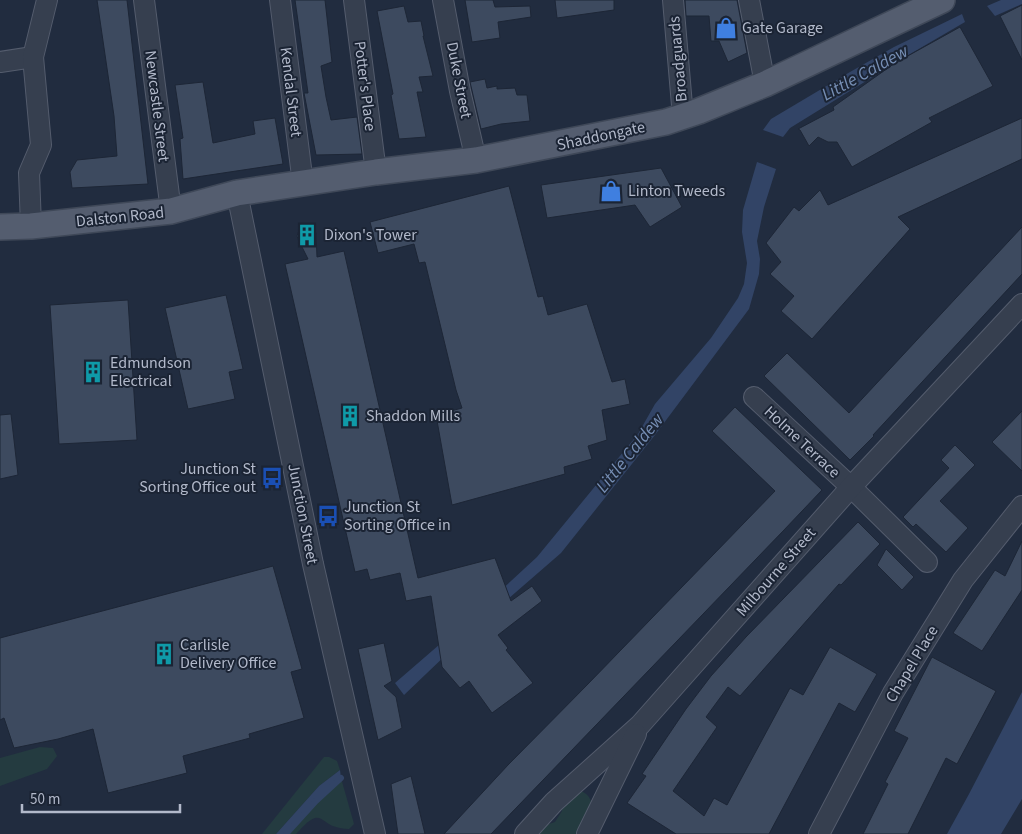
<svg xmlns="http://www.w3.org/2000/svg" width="1022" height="834" font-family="'Source Sans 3',sans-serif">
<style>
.green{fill:#243b40}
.water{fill:#324466}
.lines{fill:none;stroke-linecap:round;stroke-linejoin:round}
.stream{stroke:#324466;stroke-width:6}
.building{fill:#3d4a5f;stroke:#1d2636}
.minor-casing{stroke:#545c6d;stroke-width:22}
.major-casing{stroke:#3f4858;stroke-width:28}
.minor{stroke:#363f4f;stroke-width:20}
.major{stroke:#545d6f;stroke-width:25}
.labels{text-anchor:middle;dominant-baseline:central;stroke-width:4;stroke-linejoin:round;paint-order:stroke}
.poi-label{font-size:16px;fill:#b2b9ca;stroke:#1b2434;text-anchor:start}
.street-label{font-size:16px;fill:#b2b9ca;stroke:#1b2434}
.water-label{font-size:18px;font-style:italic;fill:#768eb4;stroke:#1b2434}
</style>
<rect width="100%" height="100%" fill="#212c3f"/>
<g class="green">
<polygon points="40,747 53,748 57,756 47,769 0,786 0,758"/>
<polygon points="324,757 329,757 337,761 340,770 319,786 276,834 262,834"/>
<path d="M341 778 354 824 349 829C344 829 338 828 333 826 327 824 321 816 315 818 308 820 301 829 296 834H286L316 801Z"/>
<path d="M581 791C601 800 587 819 581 834H519L555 822 562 811V805Z"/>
</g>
<g class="water">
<polygon points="1001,0 1022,0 1022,4 995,16 987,6"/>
<polygon points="962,14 965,22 905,57 790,128 783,137 763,130 771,119 850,72 894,47"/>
<polygon points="757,162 776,169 764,207 757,241 760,259 759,274 749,309 655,435 561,553 494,611 449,652 404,695 395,683 484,606 537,557 638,434 655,404 711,338 738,298 744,284 747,263 742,232 743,210"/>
<polygon points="1022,692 1022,799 1001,834 947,834 969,794"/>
<polygon points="340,770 341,778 316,801 286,834 276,834 319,786"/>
</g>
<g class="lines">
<polyline class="stream" points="286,834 316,801 341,778"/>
</g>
<g class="building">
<polygon points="97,0 127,0 148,184 72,188 70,172 77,160 117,156 114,116"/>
<polygon points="295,0 325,0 332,62 321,66 326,97 331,120 357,117 362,154 316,155 304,93 308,93"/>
<polygon points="465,0 493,0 495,7 530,6 531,17 498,22 500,38 472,42"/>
<polygon points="555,0 614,0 614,10 557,18"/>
<polygon points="685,0 737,0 747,53 728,62 719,41 711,41 709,16 686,16"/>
<polygon points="1022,5 1022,60 1000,16"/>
<polygon points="404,6 408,22 421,21 424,36 423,36 433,76 419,77 423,92 417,92 426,137 399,139 391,95 393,94 377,11"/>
<polygon points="960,27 993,86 929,118 932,122 852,167 837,142 828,142 818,137 809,146 800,130 798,129 834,110 833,107 895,63"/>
<polygon points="485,79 487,88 497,86 497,89 515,88 517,95 527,95 530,121 501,124 481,129 470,82"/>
<polygon points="203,82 213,143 255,134 253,121 275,118 283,164 183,179 180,139 183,138 175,85"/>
<polygon points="1022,118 1022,159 898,217 910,229 812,339 781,311 794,296 770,274 781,262 766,243 794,207 799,211 820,190 828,205"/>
<polygon points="661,168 682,207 650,227 635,205 547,218 541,185"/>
<polygon points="509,186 538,297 543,296 548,315 587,304 612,382 625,379 630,404 602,410 607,440 588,446 592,459 564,467 565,474 452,505 436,415 462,408 456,390 425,262 419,263 414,244 378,253 370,222"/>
<polygon points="304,227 310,227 314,230 316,233 317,257 344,251 418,578 495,558 511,601 532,586 542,601 498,635 508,648 506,650 533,683 492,713 469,681 460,688 442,667 431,596 406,601 400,573 370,580 367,569 355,572 285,264 308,259 298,239 297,236 299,230"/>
<polygon points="1022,227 1022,274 873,435 874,436 850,460 764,376 787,353 849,413"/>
<polygon points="226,295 243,369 229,372 235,399 188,409 165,308"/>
<polygon points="128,300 137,440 59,444 50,305"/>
<polygon points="735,407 822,490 784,530 491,834 444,834 508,765 588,684 775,491 712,431"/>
<polygon points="1022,411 1022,471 992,442"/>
<polygon points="11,414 18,475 0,479 0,415"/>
<polygon points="955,445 975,465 940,501 968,528 946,552 916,524 913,527 903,517 949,468 941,460"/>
<polygon points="858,522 880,544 841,585 839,584 740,696 728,687 706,717 717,727 673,791 704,816 714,798 727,805 790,688 803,695 830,647 877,674 855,712 839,703 769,834 676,834 627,803 646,776 642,774 686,709 711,676 746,637"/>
<polygon points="1022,541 1022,590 982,651 953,633 995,570 1005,576"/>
<polygon points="886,549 914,577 902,590 877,565"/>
<polygon points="273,566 302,669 291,672 304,718 249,734 250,738 183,756 187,773 108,793 93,729 58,739 14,748 4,718 0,720 0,638"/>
<polygon points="384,643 392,681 384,686 396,697 402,728 378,740 358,649"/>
<polygon points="932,657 996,691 957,764 946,758 908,834 863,834 888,784 885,782 908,738 894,731"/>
<polygon points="411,776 425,834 398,834 397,827 391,784"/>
</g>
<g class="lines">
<g class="minor-casing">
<g id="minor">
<polyline points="144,0 171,211"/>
<polyline points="280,0 303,184"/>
<polyline points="354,0 376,172"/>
<polyline points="443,0 460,91 476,160"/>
<polyline points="673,0 683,117"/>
<polyline points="749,0 765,84"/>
<polyline points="0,62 33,57"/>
<polyline points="237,193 313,564 375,834"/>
<polyline points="31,226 29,173 41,145 33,57 47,0"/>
<polyline points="754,397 851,487 927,562"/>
<polyline points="525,834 554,802 640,725 851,487 1022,304"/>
<polyline points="587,834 636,734"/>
<polyline points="819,834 893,693 963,580 1022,506"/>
</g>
</g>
<g class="major-casing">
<polyline id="major" points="0,227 31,226 171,211 237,193 376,172 476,160 666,122 699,111 765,84 942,0"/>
</g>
<use href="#minor" class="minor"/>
<use href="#major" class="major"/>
</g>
<defs>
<g id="shop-bare" transform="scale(1.725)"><path d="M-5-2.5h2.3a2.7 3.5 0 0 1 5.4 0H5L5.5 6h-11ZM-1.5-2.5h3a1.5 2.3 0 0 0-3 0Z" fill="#3f7fe0" stroke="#1b2434" stroke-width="2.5" paint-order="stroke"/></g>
<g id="building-bare" transform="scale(1.725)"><path d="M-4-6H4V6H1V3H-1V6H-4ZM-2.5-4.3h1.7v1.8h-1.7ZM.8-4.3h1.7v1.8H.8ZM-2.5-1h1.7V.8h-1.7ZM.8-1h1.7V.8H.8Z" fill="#0f9aa8" stroke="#1b2434" stroke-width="2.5" paint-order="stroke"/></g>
<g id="bus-bare" transform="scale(1.725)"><path d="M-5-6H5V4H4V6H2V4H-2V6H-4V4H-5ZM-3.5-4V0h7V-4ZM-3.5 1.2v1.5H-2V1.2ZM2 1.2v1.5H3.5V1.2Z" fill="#1a4fb4" stroke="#1b2434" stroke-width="2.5" paint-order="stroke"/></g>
</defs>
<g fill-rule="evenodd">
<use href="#shop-bare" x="726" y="28"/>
<use href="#shop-bare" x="611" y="191"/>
<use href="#building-bare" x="307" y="235"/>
<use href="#building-bare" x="93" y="372"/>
<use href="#building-bare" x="350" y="416"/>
<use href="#bus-bare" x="272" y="478"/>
<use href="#bus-bare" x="328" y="516"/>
<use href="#building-bare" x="164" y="654"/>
</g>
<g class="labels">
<g class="poi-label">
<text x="742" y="28">Gate Garage</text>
<text x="628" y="191">Linton Tweeds</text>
<text x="324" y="235">Dixon's Tower</text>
<text x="110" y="363">Edmundson<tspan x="110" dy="18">Electrical</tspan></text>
<text x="366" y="416">Shaddon Mills</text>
<text x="256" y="469" text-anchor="end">Junction St<tspan x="256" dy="18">Sorting Office out</tspan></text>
<text x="344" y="507">Junction St<tspan x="344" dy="18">Sorting Office in</tspan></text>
<text x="180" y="645">Carlisle<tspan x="180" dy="18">Delivery Office</tspan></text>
</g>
<g class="street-label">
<text transform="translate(678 59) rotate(-95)">Broadguards</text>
<text transform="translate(459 80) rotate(79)">Duke Street</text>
<text transform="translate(365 86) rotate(83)">Potter's Place</text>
<text transform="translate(291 92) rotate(83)">Kendal Street</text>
<text transform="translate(157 106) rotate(83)">Newcastle Street</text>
<text transform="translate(601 136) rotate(-12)">Shaddongate</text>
<text transform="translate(120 217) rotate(-6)">Dalston Road</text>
<text transform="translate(802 442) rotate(43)">Holme Terrace</text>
<text transform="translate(303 514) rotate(79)">Junction Street</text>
<text transform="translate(776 572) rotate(-49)">Milbourne Street</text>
<text transform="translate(912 664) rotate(-59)">Chapel Place</text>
</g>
<g class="water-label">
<text transform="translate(865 73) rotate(-29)">Little Caldew</text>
<text transform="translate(630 453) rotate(-51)">Little Caldew</text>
</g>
</g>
<path d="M22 804v8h158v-8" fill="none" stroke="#b2b9ca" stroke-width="2.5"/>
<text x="30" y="804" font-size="15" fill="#b2b9ca" stroke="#1b2434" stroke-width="4" paint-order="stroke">50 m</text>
</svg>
